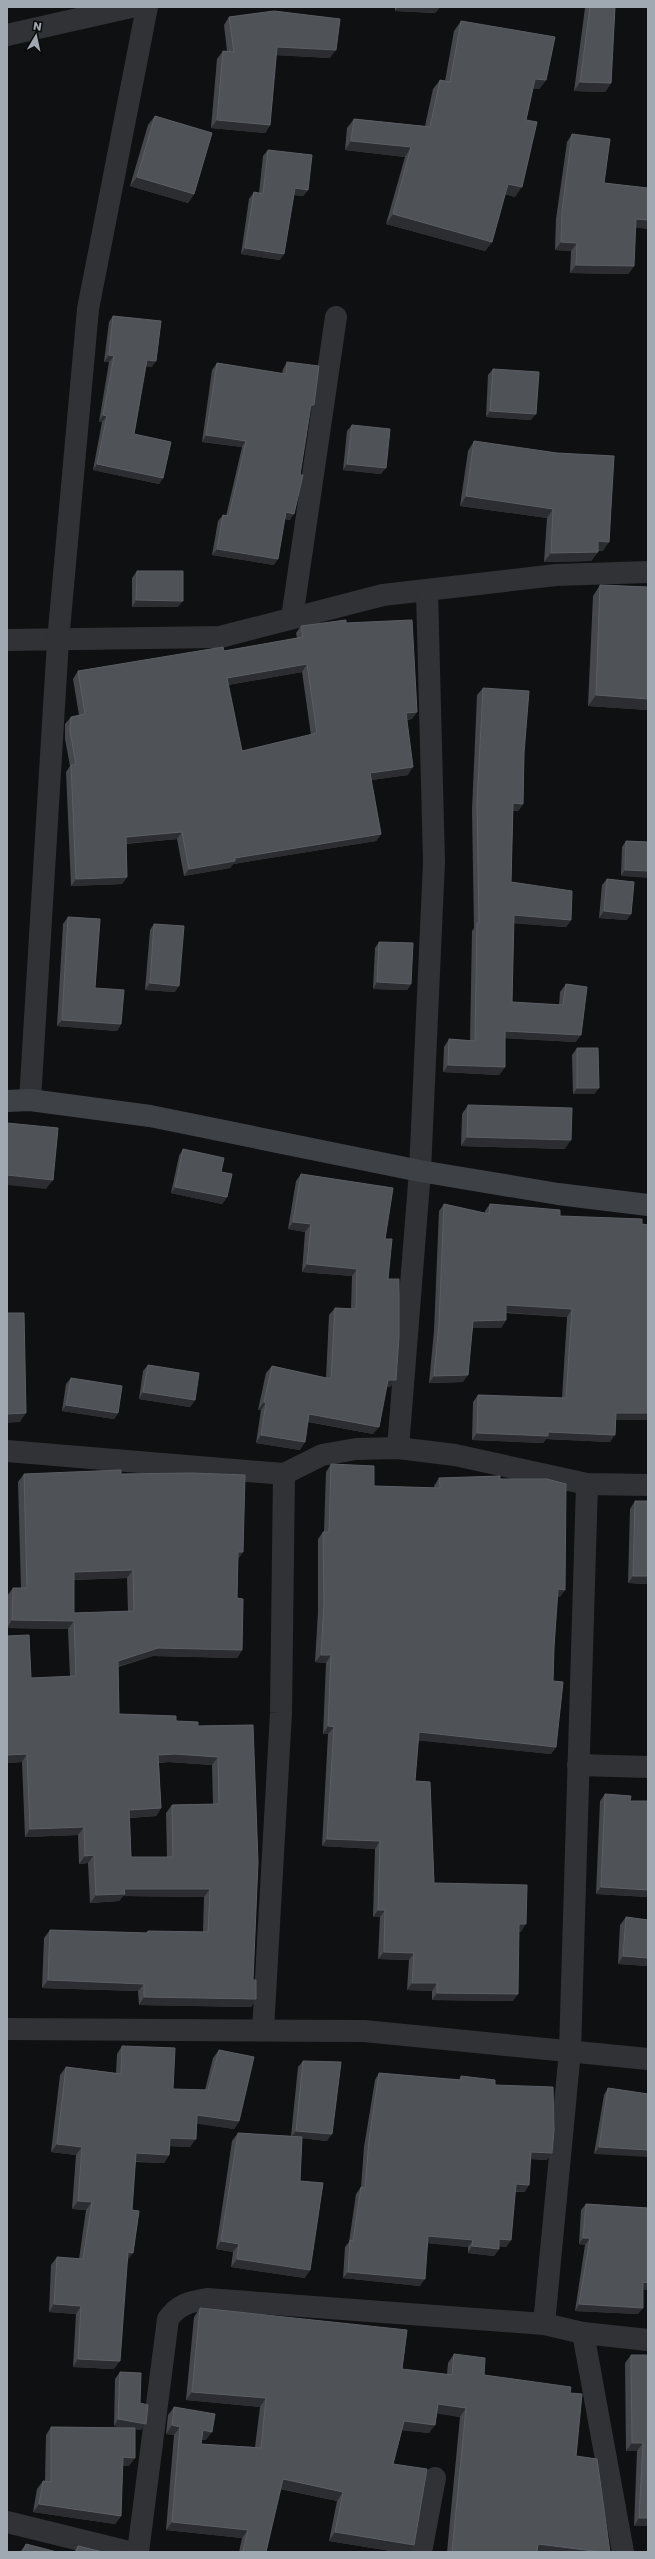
<svg xmlns="http://www.w3.org/2000/svg" width="655" height="2559" font-family="Poppins,sans-serif">
<style>
.lines{fill:none;stroke-linecap:round;stroke-linejoin:round}
.street{stroke:#303236;stroke-width:22}
.secondary{stroke:#3e4146;stroke-width:22}
.wall{fill:#45474c;fill-rule:evenodd}
.shaded-wall{fill:#2b2d30}
.building{fill:#4f5257;stroke:#5b5f65;fill-rule:evenodd}
</style>
<rect width="100%" height="100%" fill="#0f1011"/>
<g class="lines">
<g class="street">
<polyline points="7,35 131,7"/>
<polyline points="292,618 336,317"/>
<polyline points="7,640 220,637 383,595 556,575 648,572"/>
<polyline points="30,1100 58,641 88,309 147,7"/>
<polyline points="398,1448 420,1171 434,862 427,591"/>
<polyline points="7,1451 284,1474 322,1455 356,1449 398,1448 455,1455 587,1484 648,1485"/>
<polyline points="578,1765 648,1767"/>
<polyline points="7,2029 364,2031 648,2059"/>
<polyline points="263,2030 281,1713 284,1474"/>
<polyline points="544,2324 570,2051 587,1484"/>
<polyline points="583,2333 623,2552"/>
<polyline points="7,2522 129,2552"/>
<path d="M138 2552 168 2319C179 2304 189 2302 207 2299L544 2324 583 2333 648 2340"/>
<polyline points="421,2552 435,2478"/>
</g>
<polyline class="secondary" points="7,1101 30,1100 150,1116 420,1171 558,1194 648,1205"/>
</g>
<g class="wall">
<polygon points="395,7 440,7 435,13 395,11"/>
<polygon points="579,7 615,7 611,83 605,92 574,91 585,8"/>
<polygon points="229,17 330,58 276,55 270,125 265,133 211,128 217,59 223,51 227,51 224,25"/>
<polygon points="461,21 546,80 539,89 533,89 526,120 515,197 505,194 492,242 485,251 386,224 405,157 345,150 347,128 354,119 425,126 433,89 440,80 445,81 454,31"/>
<polygon points="155,116 194,194 188,203 130,186 148,125"/>
<polygon points="572,134 604,183 648,188 648,229 635,227 634,266 628,274 570,273 571,251 555,250 556,219 567,142"/>
<polygon points="268,150 308,190 303,196 294,195 280,260 241,254 249,199 254,192 259,193 263,156"/>
<polygon points="113,316 152,367 145,366 134,434 163,478 159,484 93,470 102,422 99,422 109,362 104,362 109,322"/>
<polygon points="287,362 310,411 290,520 285,519 274,565 212,555 218,521 223,515 226,516 242,447 202,442 212,370 217,363 282,374 283,369"/>
<polygon points="493,369 531,420 486,417 488,375"/>
<polygon points="352,425 381,474 343,470 347,431"/>
<polygon points="474,441 603,551 598,551 598,552 591,561 544,562 547,518 460,506 468,451"/>
<polygon points="137,571 178,607 132,607 132,578"/>
<polygon points="600,585 648,587 648,710 588,706 593,596"/>
<path d="M346 623 417 712 412 719 407 720 408 775 371 780 381 834 376 841 233 864 230 868 184 876 177 839 126 844 127 877 122 884 71 886 66 772 70 766 65 739V724L71 717 79 715 73 679 78 671 224 651 297 638 296 633 301 626ZM302 672 311 735 242 751 228 685Z"/>
<polygon points="483,688 524,753 523,804 518,811 513,811 511,882 571,920 566,927 513,923 512,1002 559,1005 560,992 566,984 576,1042 505,1038 505,1067 499,1075 443,1072 444,1047 449,1039 470,1041 472,931 474,928 472,810 477,695"/>
<polygon points="626,841 648,842 621,876 622,847"/>
<polygon points="607,879 627,920 599,918 602,885"/>
<polygon points="68,917 95,988 121,1024 117,1031 57,1026 63,924"/>
<polygon points="154,924 175,992 145,990 150,930"/>
<polygon points="379,942 411,984 407,990 373,989 375,948"/>
<polygon points="577,1048 599,1088 594,1094 573,1094 572,1055"/>
<polygon points="468,1105 565,1149 461,1146 462,1114"/>
<polygon points="183,1149 221,1172 227,1197 222,1204 171,1193 179,1156"/>
<polygon points="301,1174 385,1239 396,1380 390,1387 386,1387 373,1434 308,1422 300,1450 256,1443 261,1410 258,1410 266,1373 272,1366 326,1378 329,1315 335,1308 351,1309 352,1276 302,1272 305,1232 288,1229 296,1181"/>
<polygon points="444,1204 485,1213 485,1211 490,1204 560,1216 648,1225 648,1420 616,1420 610,1442 546,1439 543,1443 472,1440 473,1402 478,1395 562,1398 567,1317 506,1313 506,1320 501,1328 473,1328 463,1382 429,1383 434,1331 439,1211"/>
<polygon points="148,1365 195,1400 190,1407 139,1399 143,1371"/>
<polygon points="71,1378 118,1413 114,1419 62,1411 66,1384"/>
<polygon points="331,1464 374,1486 434,1488 434,1486 439,1478 500,1479 560,1597 557,1597 554,1647 553,1681 556,1747 551,1754 418,1740 415,1781 434,1883 521,1932 519,1932 513,2001 432,2000 432,1991 407,1990 409,1960 378,1959 380,1917 373,1917 375,1849 322,1846 328,1734 323,1734 326,1663 315,1662 318,1612 318,1539 323,1532 324,1532 326,1472"/>
<path d="M24 1474H121L238 1560 237 1598 242 1650 237 1658 153 1656 118 1667 119 1714 176 1721 198 1726 253 1725V1980L256 1999 251 2007 139 2005 138 1991 42 1988 44 1938 50 1930 146 1933 148 1931 203 1932 204 1897 123 1896 119 1901 90 1903 88 1863 79 1864 78 1835 25 1837 22 1762 7 1763V1636L31 1678 70 1677 68 1629 7 1628V1596L13 1588H21L18 1482ZM127 1578 128 1611 74 1613V1580ZM169 1762 212 1765 213 1804 172 1805 166 1813 167 1857H131L130 1818 156 1816 161 1808 159 1763Z"/>
<polygon points="635,1501 648,1584 628,1583 630,1509"/>
<polygon points="605,1794 630,1801 648,1801 648,1897 596,1894 600,1801"/>
<polygon points="626,1917 648,1920 648,1966 618,1964 620,1925"/>
<polygon points="122,2046 173,2089 205,2090 213,2058 219,2050 239,2121 234,2129 196,2123 190,2147 170,2146 169,2155 164,2163 135,2162 127,2261 114,2369 73,2367 76,2314 49,2312 51,2265 57,2257 79,2259 86,2210 72,2209 76,2155 51,2152 60,2075 66,2067 116,2073 117,2054"/>
<polygon points="303,2061 327,2141 302,2138 300,2181 305,2278 231,2267 233,2252 216,2249 232,2141 238,2133 291,2136 298,2067"/>
<polygon points="379,2073 459,2080 461,2076 495,2085 547,2160 531,2159 525,2192 515,2192 511,2240 506,2247 499,2246 499,2249 494,2256 468,2253 468,2247 428,2243 420,2286 343,2278 345,2247 349,2242 356,2194 361,2187 364,2147 375,2080"/>
<polygon points="608,2088 648,2094 594,2154 604,2095"/>
<polygon points="586,2204 648,2208 648,2290 643,2289 638,2314 575,2311 585,2245 579,2244 581,2210"/>
<polygon points="200,2308 402,2369 447,2374 448,2363 454,2354 484,2375 570,2393 576,2456 610,2552 447,2552 460,2417 437,2413 429,2433 402,2430 393,2464 409,2552 397,2552 329,2541 337,2501 280,2489 266,2552 239,2552 242,2538 166,2530 174,2435 166,2434 168,2415 174,2407 206,2440 201,2440 201,2444 255,2447 260,2407 186,2400 194,2317"/>
<polygon points="631,2355 648,2355 648,2526 634,2526 637,2451 626,2451 625,2363"/>
<polygon points="120,2372 140,2403 141,2430 135,2429 129,2466 122,2466 121,2516 115,2524 33,2512 37,2489 43,2481 45,2481 46,2435 51,2427 129,2428 114,2426 115,2379"/>
<polygon points="26,2544 57,2552 20,2552"/>
<polygon points="78,2546 103,2552 74,2552"/>
</g>
<g class="shaded-wall">
<polygon points="398,7 440,7 435,13 395,11"/>
<polygon points="277,47 336,50 330,58 272,55"/>
<polygon points="535,79 546,80 539,89 529,89"/>
<polygon points="580,82 611,83 605,92 574,91"/>
<polygon points="217,120 270,125 265,133 211,128"/>
<polygon points="351,141 411,147 405,157 345,150"/>
<polygon points="137,177 194,194 188,203 130,186"/>
<polygon points="508,184 522,187 515,197 501,193"/>
<polygon points="295,188 308,190 303,196 290,195"/>
<polygon points="393,214 492,242 485,251 386,224"/>
<polygon points="636,219 648,220 648,229 630,227"/>
<polygon points="561,242 577,243 571,251 555,250"/>
<polygon points="245,248 284,254 280,260 241,254"/>
<polygon points="576,265 634,266 628,274 570,273"/>
<polygon points="109,355 114,356 109,362 104,362"/>
<polygon points="147,360 156,361 152,367 142,366"/>
<polygon points="311,405 314,405 310,412"/>
<polygon points="490,411 536,414 531,420 486,417"/>
<polygon points="103,415 107,416 102,422 99,422"/>
<polygon points="206,435 246,441 242,447 202,442"/>
<polygon points="97,464 163,478 159,484 93,470"/>
<polygon points="347,464 386,468 381,474 343,470"/>
<polygon points="466,496 553,509 547,518 460,506"/>
<polygon points="286,512 294,514 290,520 282,518"/>
<polygon points="598,541 609,542 603,551 592,550"/>
<polygon points="217,549 278,559 274,565 212,555"/>
<polygon points="598,552 591,561 544,562 551,553"/>
<polygon points="136,600 183,601 178,607 132,607"/>
<polygon points="307,664 302,672 222,686 227,678"/>
<polygon points="596,695 648,699 648,710 588,706"/>
<polygon points="417,712 412,719 401,720 406,713"/>
<polygon points="413,767 408,775 364,781 370,773"/>
<polygon points="513,803 523,804 518,811 508,811"/>
<polygon points="182,832 177,839 120,844 126,837"/>
<polygon points="381,834 376,841 233,864 230,868 184,876 189,869 235,858"/>
<polygon points="625,870 648,871 648,878 621,876"/>
<polygon points="127,877 122,884 71,886 76,879"/>
<polygon points="604,911 631,914 627,920 599,918"/>
<polygon points="514,915 571,920 566,927 508,923"/>
<polygon points="377,982 411,984 407,990 373,989"/>
<polygon points="150,983 179,986 175,992 145,990"/>
<polygon points="62,1020 121,1024 117,1031 57,1026"/>
<polygon points="505,1031 581,1035 576,1042 500,1038"/>
<polygon points="448,1065 505,1067 499,1075 443,1072"/>
<polygon points="577,1088 599,1088 594,1094 573,1094"/>
<polygon points="467,1137 571,1140 565,1149 461,1146"/>
<polygon points="7,1175 53,1180 46,1189 7,1185"/>
<polygon points="175,1187 227,1197 222,1204 171,1193"/>
<polygon points="293,1222 311,1224 305,1232 288,1229"/>
<polygon points="307,1264 357,1269 352,1276 302,1272"/>
<polygon points="506,1305 572,1309 567,1317 501,1312"/>
<polygon points="506,1320 501,1328 468,1328 473,1321"/>
<polygon points="468,1375 463,1382 429,1383 434,1376"/>
<polygon points="388,1380 396,1380 390,1387 382,1387"/>
<polygon points="143,1392 195,1400 190,1407 139,1399"/>
<polygon points="264,1402 266,1403 261,1410 258,1410"/>
<polygon points="66,1405 118,1413 114,1419 62,1411"/>
<polygon points="26,1413 20,1422 7,1423 7,1414"/>
<polygon points="616,1413 648,1413 648,1420 611,1420"/>
<polygon points="309,1414 379,1427 373,1434 304,1421"/>
<polygon points="548,1432 615,1435 610,1442 546,1439 543,1443 472,1440 477,1433"/>
<polygon points="261,1435 305,1442 300,1450 256,1443"/>
<polygon points="238,1552 243,1552 238,1560"/>
<polygon points="133,1570 127,1578 68,1580 74,1572"/>
<polygon points="633,1576 648,1576 648,1584 628,1583"/>
<polygon points="558,1589 565,1590 560,1597 553,1597"/>
<polygon points="12,1620 74,1621 68,1629 7,1628"/>
<polygon points="158,1648 242,1650 237,1658 153,1656 112,1668 118,1661"/>
<polygon points="321,1655 331,1655 326,1663 315,1662"/>
<polygon points="328,1726 334,1727 328,1734 323,1734"/>
<polygon points="419,1732 556,1747 551,1754 413,1740"/>
<polygon points="27,1754 22,1762 7,1763 7,1755"/>
<polygon points="175,1754 218,1757 212,1765 169,1762 153,1763 158,1755"/>
<polygon points="161,1808 156,1816 124,1818 129,1810"/>
<polygon points="84,1827 78,1835 25,1837 30,1829"/>
<polygon points="327,1839 380,1841 375,1849 322,1846"/>
<polygon points="94,1855 88,1863 79,1864 85,1856"/>
<polygon points="601,1887 648,1890 648,1897 596,1894"/>
<polygon points="124,1889 210,1889 204,1897 123,1896 119,1901 90,1903 96,1895"/>
<polygon points="378,1910 385,1910 380,1917 373,1917"/>
<polygon points="519,1924 526,1924 521,1932 514,1932"/>
<polygon points="384,1952 414,1953 409,1960 378,1959"/>
<polygon points="623,1956 648,1958 648,1966 618,1964"/>
<polygon points="48,1980 144,1984 138,1991 42,1988"/>
<polygon points="412,1983 437,1983 432,1991 407,1990"/>
<polygon points="437,1993 518,1994 513,2001 432,2000"/>
<polygon points="144,1997 256,1999 251,2007 139,2005"/>
<polygon points="197,2115 239,2121 234,2129 191,2123"/>
<polygon points="296,2131 332,2134 327,2141 291,2137"/>
<polygon points="170,2138 196,2139 190,2147 165,2146"/>
<polygon points="57,2144 82,2147 76,2155 51,2152"/>
<polygon points="599,2147 648,2150 648,2157 594,2154"/>
<polygon points="531,2152 552,2153 547,2160 526,2159"/>
<polygon points="136,2153 169,2155 164,2163 130,2161"/>
<polygon points="516,2184 529,2185 525,2192 511,2191"/>
<polygon points="78,2201 92,2202 86,2210 72,2209"/>
<polygon points="428,2236 473,2240 468,2247 424,2243"/>
<polygon points="583,2238 590,2238 585,2245 579,2244"/>
<polygon points="499,2239 511,2240 506,2247 495,2246"/>
<polygon points="221,2241 239,2244 233,2252 216,2249"/>
<polygon points="472,2246 499,2249 494,2256 468,2253"/>
<polygon points="128,2252 133,2253 127,2261"/>
<polygon points="237,2259 310,2270 305,2278 231,2267"/>
<polygon points="348,2272 425,2279 420,2286 343,2278"/>
<polygon points="643,2282 648,2283 648,2290 638,2289"/>
<polygon points="54,2304 81,2306 76,2314 49,2312"/>
<polygon points="579,2304 643,2308 638,2314 575,2311"/>
<polygon points="78,2359 120,2361 114,2369 73,2367"/>
<polygon points="192,2392 266,2398 260,2407 186,2400"/>
<polygon points="438,2404 466,2408 460,2417 432,2413"/>
<polygon points="118,2419 146,2424 141,2430 114,2426"/>
<polygon points="404,2421 435,2425 429,2433 398,2430"/>
<polygon points="172,2425 180,2427 174,2435 166,2434"/>
<polygon points="203,2430 212,2432 206,2440 197,2439"/>
<polygon points="632,2443 643,2443 637,2451 626,2451"/>
<polygon points="123,2457 135,2458 129,2466 117,2466"/>
<polygon points="283,2479 343,2492 337,2501 277,2488"/>
<polygon points="39,2504 121,2516 115,2524 33,2512"/>
<polygon points="639,2518 648,2518 648,2526 634,2526"/>
<polygon points="172,2522 248,2530 242,2538 166,2530"/>
<polygon points="335,2532 414,2545 409,2552 397,2552 329,2541"/>
<polygon points="538,2544 601,2552 533,2552"/>
</g>
<g class="building">
<polygon points="590,7 615,7 611,83 580,82"/>
<polygon points="274,11 340,19 336,50 277,47 270,125 217,120 223,51 234,52 229,17"/>
<polygon points="461,21 555,37 546,80 535,79 526,120 537,122 522,187 508,184 492,242 393,214 411,147 351,141 354,119 430,127 440,80 450,82"/>
<polygon points="155,116 212,133 194,194 137,177"/>
<polygon points="572,134 610,139 604,183 648,188 648,220 636,219 634,266 576,265 577,243 561,242 562,211"/>
<polygon points="268,150 312,155 308,190 295,188 284,254 245,248 254,192 263,194"/>
<polygon points="113,316 161,321 156,361 147,360 134,434 171,442 163,478 97,464 107,416 103,415 114,356 109,355"/>
<polygon points="287,362 319,366 314,405 311,405 300,475 303,475 294,514 286,512 278,559 217,549 223,515 229,516 246,441 206,435 217,363 286,374"/>
<polygon points="493,369 539,372 536,414 490,411"/>
<polygon points="352,425 390,429 386,468 347,464"/>
<polygon points="474,441 557,453 614,456 609,542 598,541 598,552 551,553 553,509 466,496"/>
<polygon points="137,571 183,571 183,601 136,600"/>
<polygon points="600,585 648,587 648,699 596,695"/>
<path d="M346 620V623L412 620 417 712 406 713 413 767 370 773 381 834 235 858V861L189 869 182 832 126 837 127 877 76 879 71 765H76L70 731 71 717 85 714 78 671 223 647 224 651 303 637 301 626ZM307 664 317 733 242 751 227 678Z"/>
<polygon points="483,688 529,691 524,753 523,804 513,803 511,882 572,891 571,920 514,915 512,1002 563,1005 566,984 587,987 581,1035 505,1031 505,1067 448,1065 449,1039 475,1041 477,923 479,923 477,802"/>
<polygon points="626,841 648,842 648,871 625,870"/>
<polygon points="607,879 634,882 631,914 604,911"/>
<polygon points="68,917 100,919 95,988 124,990 121,1024 62,1020"/>
<polygon points="154,924 184,926 179,986 150,983"/>
<polygon points="379,942 413,943 411,984 377,982"/>
<polygon points="577,1048 598,1048 599,1088 577,1088"/>
<polygon points="468,1105 572,1108 571,1140 467,1137"/>
<polygon points="7,1123 58,1128 53,1180 7,1175"/>
<polygon points="183,1149 224,1158 221,1172 232,1174 227,1197 175,1187"/>
<polygon points="301,1174 393,1188 385,1239 392,1239 388,1279 399,1279 399,1336 396,1380 388,1380 379,1427 309,1414 305,1442 261,1435 266,1403 264,1402 272,1366 331,1379 335,1308 356,1309 357,1269 307,1264 311,1224 293,1222"/>
<polygon points="444,1204 489,1214 490,1204 560,1210 560,1216 642,1219 642,1224 648,1225 648,1413 616,1413 615,1435 548,1432 548,1436 477,1433 478,1395 566,1398 572,1309 506,1305 506,1320 473,1321 468,1375 434,1376 439,1324"/>
<polygon points="7,1313 24,1313 26,1413 7,1414"/>
<polygon points="148,1365 199,1373 195,1400 143,1392"/>
<polygon points="71,1378 122,1386 118,1413 66,1405"/>
<polygon points="331,1464 374,1466 374,1486 440,1488 439,1478 500,1476 500,1479 547,1479 566,1484 565,1590 558,1589 554,1647 553,1681 563,1682 556,1747 419,1732 415,1781 430,1782 434,1883 527,1885 526,1924 519,1924 518,1994 437,1993 437,1983 412,1983 414,1953 384,1952 385,1910 378,1910 380,1841 327,1839 334,1727 328,1726 331,1655 321,1655 324,1604 323,1532 329,1532"/>
<path d="M121 1470V1474L191 1473 245 1475 243 1552H238L237 1598 243 1599 242 1650 158 1648 118 1661 119 1714 176 1716V1721L198 1722V1726L253 1725 258 1862 253 1980H256V1999L144 1997V1984L48 1980 50 1930 148 1933V1931L208 1932 210 1889H124L125 1894 96 1895 94 1855 85 1856 84 1827 30 1829 27 1754 7 1755V1636L29 1635 31 1678 76 1676 74 1621 12 1620 13 1588H27L24 1474ZM133 1570 134 1611 74 1613V1572ZM175 1754 218 1757 219 1804 172 1805 173 1857H131L129 1810 161 1808 158 1755Z"/>
<polygon points="635,1501 648,1501 648,1576 633,1576"/>
<polygon points="605,1794 631,1796 630,1801 648,1801 648,1890 601,1887"/>
<polygon points="626,1917 648,1920 648,1958 623,1956"/>
<polygon points="122,2046 175,2048 173,2089 208,2090 219,2050 254,2057 239,2121 197,2115 196,2139 170,2138 169,2155 136,2153 132,2210 139,2211 133,2253 128,2252 120,2361 78,2359 81,2306 54,2304 57,2257 83,2259 92,2202 78,2201 82,2147 57,2144 66,2067 121,2074"/>
<polygon points="303,2061 341,2062 332,2134 296,2131"/>
<polygon points="379,2073 461,2080 461,2076 495,2080 495,2085 553,2087 554,2130 552,2153 531,2152 529,2185 516,2184 511,2240 499,2239 499,2249 472,2246 473,2240 428,2236 425,2279 348,2272 350,2240 353,2241 361,2187 365,2188 369,2140"/>
<polygon points="608,2088 648,2094 648,2150 599,2147"/>
<polygon points="238,2133 302,2137 300,2181 323,2183 310,2270 237,2259 239,2244 221,2241"/>
<polygon points="586,2204 648,2208 648,2283 643,2282 643,2308 579,2304 590,2238 583,2238"/>
<polygon points="200,2308 407,2330 402,2369 452,2375 454,2354 485,2358 484,2375 571,2387 570,2393 582,2394 576,2456 597,2459 610,2552 601,2552 538,2544 537,2552 452,2552 466,2408 438,2404 435,2425 404,2421 393,2464 427,2469 414,2545 335,2532 343,2492 283,2479 266,2552 246,2552 243,2551 248,2530 172,2522 180,2427 172,2425 174,2407 215,2414 212,2432 203,2430 201,2444 261,2448 266,2398 192,2392"/>
<polygon points="631,2355 648,2355 648,2518 639,2518 643,2443 632,2443"/>
<polygon points="120,2372 141,2373 140,2403 148,2405 146,2424 118,2419"/>
<polygon points="51,2427 135,2428 135,2458 123,2457 121,2516 39,2504 43,2481 51,2482"/>
<polygon points="26,2544 57,2552 23,2552"/>
<polygon points="78,2546 103,2552 76,2552"/>
</g>
<rect width="655" height="2559" fill="none" stroke="#a0a8b2" stroke-width="16"/>
<g transform="translate(36 36) rotate(9)" stroke="#0b0b0c" stroke-width="3" paint-order="stroke">
<path d="M0-3L7 15L0 10L-7 15Z" fill="#a0a8b2"/>
<text y="-6" font-size="11" font-weight="bold" text-anchor="middle" fill="#a0a8b2">N</text>
</g>
</svg>
